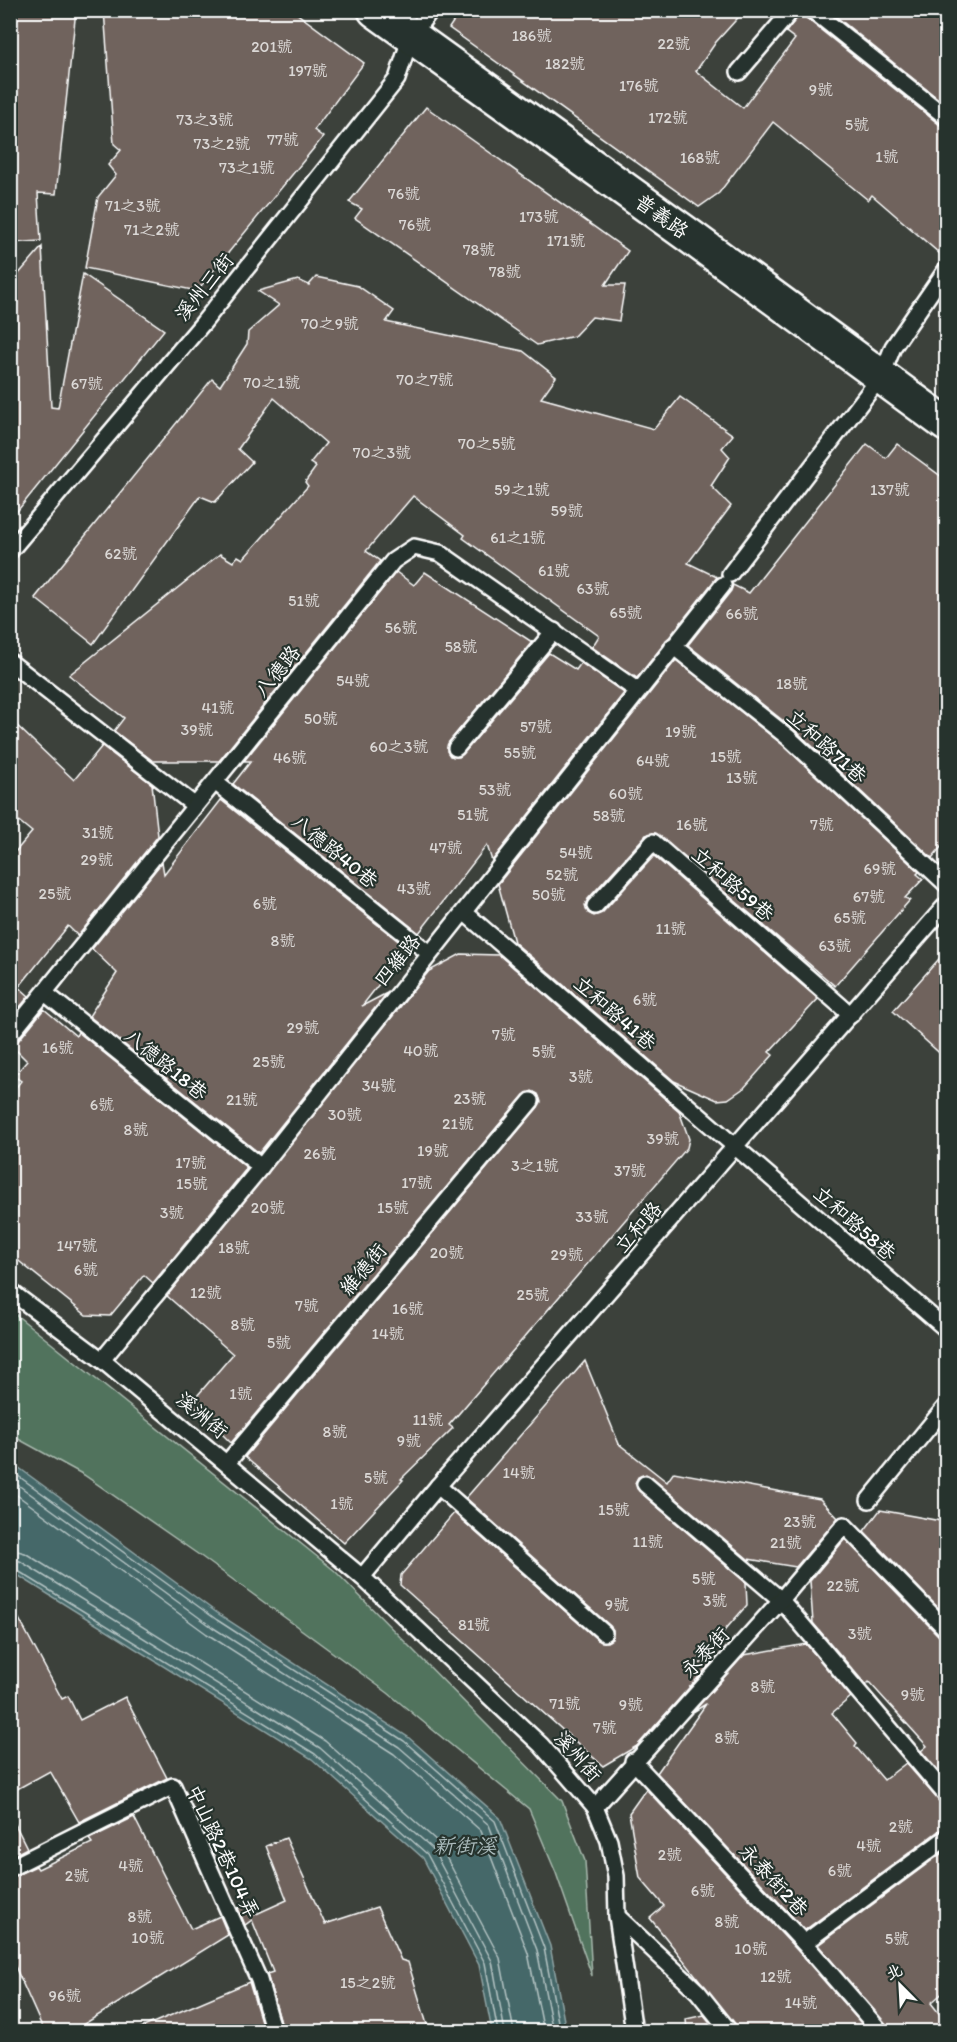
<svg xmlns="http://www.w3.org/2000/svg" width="957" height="2042" font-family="Itim,'LXGW WenKai TC',sans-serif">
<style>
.green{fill:#51735d;stroke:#a8b9ae;stroke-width:1.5}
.water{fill:#446869;stroke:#8fa4a5;stroke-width:1.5}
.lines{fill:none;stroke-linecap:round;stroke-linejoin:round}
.shore{stroke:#b4c3c3;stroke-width:1.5}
.building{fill:#70635d;stroke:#fff;stroke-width:1.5}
.service-casing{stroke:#fff;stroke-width:20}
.tertiary-casing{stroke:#fff;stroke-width:38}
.service{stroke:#26332d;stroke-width:15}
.tertiary{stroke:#26332d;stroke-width:33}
.labels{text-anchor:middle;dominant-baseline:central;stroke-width:4.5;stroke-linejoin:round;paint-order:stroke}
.number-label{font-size:16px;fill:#dbd8d6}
.street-label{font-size:20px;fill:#fff;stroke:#26332d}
.water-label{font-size:21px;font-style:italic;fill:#abbbbc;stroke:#26332d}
</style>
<rect width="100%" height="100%" fill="#3c413b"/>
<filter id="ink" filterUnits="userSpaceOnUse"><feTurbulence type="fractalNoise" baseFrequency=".0167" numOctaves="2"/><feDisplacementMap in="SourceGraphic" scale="12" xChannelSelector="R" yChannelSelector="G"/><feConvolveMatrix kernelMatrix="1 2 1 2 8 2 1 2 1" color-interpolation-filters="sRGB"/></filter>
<g filter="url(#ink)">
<polygon class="green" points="10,1310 335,1571 562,1801 585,1861 592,1976 556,1873 529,1809 388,1693 202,1557 84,1475 11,1435"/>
<polygon class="water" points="11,1462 220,1615 408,1737 500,1818 550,1946 566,2031 492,2031 479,1965 423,1858 312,1759 11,1571"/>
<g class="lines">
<g class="shore">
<polyline points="10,1470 217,1620 404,1741 495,1821 544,1948 560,2032"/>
<polyline points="10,1479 212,1627 399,1747 489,1825 537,1950 553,2032"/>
<polyline points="10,1490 207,1634 394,1754 481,1831 528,1953 544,2032"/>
<polyline points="10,1549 25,1553 325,1741 438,1842 500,1958 514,2032"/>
<polyline points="10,1559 20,1561 320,1748 432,1848 492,1961 505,2032"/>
<polyline points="10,1566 315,1754 427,1854 485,1963 498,2032"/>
</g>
</g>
<g class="building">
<polygon points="16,10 76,10 56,194 38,193 41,241 10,243 10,65"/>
<polygon points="104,10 292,10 364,63 314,130 323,137 197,291 85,268 98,197 116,175 108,165 121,150 114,144"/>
<polygon points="461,10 745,10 716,42 696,71 743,108 795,39 786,32 802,10 806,18 940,125 946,126 946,259 872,195 868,200 773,122 719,193 699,207 449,28"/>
<polygon points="828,10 946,10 946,105"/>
<polygon points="426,107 628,251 605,285 625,285 619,321 592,317 574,336 537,345 355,218 362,209 349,202"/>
<polygon points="42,247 51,407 58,408 83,274 164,330 10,520 10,284"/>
<polygon points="316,277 358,286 394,311 386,322 523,351 556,377 541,398 654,429 680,397 733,435 722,448 730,457 711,486 731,506 688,563 717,577 637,678 592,647 599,636 463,538 465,535 413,496 366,551 380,561 219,761 153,761 114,731 124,718 69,675 220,554 233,562 238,556 243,559 308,486 305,482 316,467 310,463 326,443 274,398 238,449 252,462 215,502 200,496 93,644 35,598 212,379 220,386 247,344 248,332 279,305 258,291 298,280 309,285"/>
<polygon points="867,444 886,458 897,444 946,480 946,841 932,858 796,731 688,645 731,591 733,585 749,593"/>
<polygon points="396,572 414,585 425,572 532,642 449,742 447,751 450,756 459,757 463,754 549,653 576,670 581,663 624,693 492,861 487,845 419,933 233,784 251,761 244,761"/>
<polygon points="676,660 783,745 919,872 917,874 923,879 905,898 910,900 835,986 655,833 646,835 588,899 585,905 588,913 594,916 602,913 654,856 818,999 769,1052 773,1055 744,1088 728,1099 717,1100 674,1081 514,942 498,884"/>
<polygon points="10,719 74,780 102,746 152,784 158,836 78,936 68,926 19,987 29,996 10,1019 10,858 32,832 10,814"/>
<polygon points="221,800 407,948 362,1006 387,993 259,1153 89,1016 117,973 92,949 162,862 164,874"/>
<polygon points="946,951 946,1059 893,1011"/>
<polygon points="461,954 499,955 679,1111 689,1139 687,1148 449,1425 453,1428 401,1479 403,1480 344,1543 245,1457 538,1107 541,1102 538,1094 532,1091 524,1095 231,1443 191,1403 233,1354 167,1296 429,971"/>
<polygon points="44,1009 76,1036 78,1032 247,1168 153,1283 144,1275 110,1316 86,1315 10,1254 10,1095 21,1081 14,1076 27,1061 10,1044 18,1041"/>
<polygon points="585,1361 619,1444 667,1482 674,1472 820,1499 838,1518 796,1567 748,1559 651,1477 646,1474 638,1477 635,1483 639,1491 746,1583 747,1605 695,1664 713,1661 637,1746 603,1766 400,1585 401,1575 454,1513 598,1640 607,1642 612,1639 613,1630 610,1626 466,1498"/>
<polygon points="880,1510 946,1522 946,1616 864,1531"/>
<polygon points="845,1539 939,1636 946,1638 946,1780 921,1751 927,1746 869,1682 866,1685 813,1623 810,1581"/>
<polygon points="10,1602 62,1699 68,1696 80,1720 125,1697 167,1778 79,1822 50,1771 10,1793"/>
<polygon points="806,1644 851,1697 832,1713 857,1743 855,1746 884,1780 906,1763 939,1801 946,1805 946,1828 940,1830 805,1930 657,1773 706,1704 693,1712 744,1655"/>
<polygon points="646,1789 797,1950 868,2031 740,2031 650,1918 664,1906 640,1878 629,1813"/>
<polygon points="10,1814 27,1848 10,1857"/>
<polygon points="134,1817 191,1929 220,1916 228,1935 73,2031 44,2031 10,1955 10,1878 36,1866 38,1869 92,1843 89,1839"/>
<polygon points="286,1838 325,1924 377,1907 401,1960 408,1962 429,2031 283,2031 267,1974 273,1972 252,1920 245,1925 238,1908 248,1903 254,1915 287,1900 266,1846"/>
<polygon points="946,1850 946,1990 931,2003 946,2022 946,2031 891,2031 818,1945"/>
<polygon points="249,1982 264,2031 134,2031"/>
<polygon points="704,2015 717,2031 687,2031 686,2019"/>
</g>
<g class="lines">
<g class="service-casing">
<g id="service">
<polyline points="812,10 946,117"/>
<polyline points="739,72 792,10"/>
<polyline points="10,551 203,323 397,79 411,36 431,10"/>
<polyline points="730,574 882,375 893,347 946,270"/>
<polyline points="673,646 789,738 946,884"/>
<polyline points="10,662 194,805"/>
<polyline points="456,748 554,631"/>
<polyline points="215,782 429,953"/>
<polyline points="595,906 653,842 851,1015"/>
<polyline points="464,912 946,1329"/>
<polyline points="45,993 261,1167"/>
<polyline points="10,1035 393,561 414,547 440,553 638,691"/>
<polyline points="10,1291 102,1360 362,1577 541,1745 595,1807 609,1841 616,1876 617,1916 634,2032"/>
<polyline points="102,1360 261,1167 723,585"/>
<polyline points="227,1463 531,1101"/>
<polyline points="645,1484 781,1600 946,1795"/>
<polyline points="438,1486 604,1633"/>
<polyline points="869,1500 946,1406"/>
<polyline points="362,1577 438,1486 946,905"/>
<polyline points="633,1761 804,1943 881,2032"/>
<polyline points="595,1807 781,1600 844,1525 946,1629"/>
<polyline points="10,1868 173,1786 259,1980 274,2032"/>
<polyline points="617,1916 698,1992 730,2032"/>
<polyline points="804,1943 946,1838"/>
</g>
</g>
<g class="tertiary-casing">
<polyline id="tertiary" points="375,10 691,237 946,424"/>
</g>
<use href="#service" class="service"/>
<use href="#tertiary" class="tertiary"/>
</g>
</g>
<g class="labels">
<g class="number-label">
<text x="532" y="35">186號</text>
<text x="674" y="43">22號</text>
<text x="272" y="46">201號</text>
<text x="565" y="63">182號</text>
<text x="308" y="70">197號</text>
<text x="639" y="85">176號</text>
<text x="821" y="89">9號</text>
<text x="668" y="117">172號</text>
<text x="205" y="119">73之3號</text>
<text x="857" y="124">5號</text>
<text x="283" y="139">77號</text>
<text x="222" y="143">73之2號</text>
<text x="887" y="156">1號</text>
<text x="700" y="157">168號</text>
<text x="247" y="167">73之1號</text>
<text x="404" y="193">76號</text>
<text x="133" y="205">71之3號</text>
<text x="539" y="216">173號</text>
<text x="415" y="224">76號</text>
<text x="152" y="229">71之2號</text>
<text x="566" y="240">171號</text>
<text x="479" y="249">78號</text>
<text x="505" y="271">78號</text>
<text x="330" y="323">70之9號</text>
<text x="425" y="379">70之7號</text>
<text x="272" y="382">70之1號</text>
<text x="87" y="383">67號</text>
<text x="487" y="443">70之5號</text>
<text x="382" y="452">70之3號</text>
<text x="522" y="489">59之1號</text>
<text x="890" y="489">137號</text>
<text x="567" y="510">59號</text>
<text x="518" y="537">61之1號</text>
<text x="121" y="553">62號</text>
<text x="554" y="570">61號</text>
<text x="593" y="588">63號</text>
<text x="304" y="600">51號</text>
<text x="626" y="612">65號</text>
<text x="742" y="613">66號</text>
<text x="401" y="627">56號</text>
<text x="461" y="646">58號</text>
<text x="353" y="680">54號</text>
<text x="792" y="683">18號</text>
<text x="218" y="707">41號</text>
<text x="321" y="718">50號</text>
<text x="536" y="726">57號</text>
<text x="197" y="729">39號</text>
<text x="681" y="731">19號</text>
<text x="399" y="746">60之3號</text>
<text x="520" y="752">55號</text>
<text x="726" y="756">15號</text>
<text x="290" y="757">46號</text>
<text x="653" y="760">64號</text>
<text x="742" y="777">13號</text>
<text x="495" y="789">53號</text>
<text x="626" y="793">60號</text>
<text x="473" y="814">51號</text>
<text x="609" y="815">58號</text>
<text x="692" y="824">16號</text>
<text x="822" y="824">7號</text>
<text x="98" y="832">31號</text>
<text x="446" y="847">47號</text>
<text x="576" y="852">54號</text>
<text x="97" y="859">29號</text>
<text x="880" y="868">69號</text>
<text x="562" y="874">52號</text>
<text x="414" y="888">43號</text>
<text x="55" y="893">25號</text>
<text x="549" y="894">50號</text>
<text x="869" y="896">67號</text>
<text x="265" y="903">6號</text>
<text x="850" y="917">65號</text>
<text x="671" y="928">11號</text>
<text x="283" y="940">8號</text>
<text x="835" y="945">63號</text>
<text x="645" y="999">6號</text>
<text x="303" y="1027">29號</text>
<text x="504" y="1034">7號</text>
<text x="58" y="1047">16號</text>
<text x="421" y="1050">40號</text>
<text x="544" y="1051">5號</text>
<text x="269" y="1061">25號</text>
<text x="581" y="1076">3號</text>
<text x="379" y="1085">34號</text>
<text x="470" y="1098">23號</text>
<text x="242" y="1099">21號</text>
<text x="102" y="1104">6號</text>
<text x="345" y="1114">30號</text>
<text x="458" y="1123">21號</text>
<text x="136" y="1129">8號</text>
<text x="663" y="1138">39號</text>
<text x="433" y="1150">19號</text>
<text x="320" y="1153">26號</text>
<text x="191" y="1162">17號</text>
<text x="535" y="1165">3之1號</text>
<text x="630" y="1170">37號</text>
<text x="417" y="1182">17號</text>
<text x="192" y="1183">15號</text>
<text x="268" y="1207">20號</text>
<text x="393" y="1207">15號</text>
<text x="172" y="1212">3號</text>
<text x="592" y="1216">33號</text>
<text x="77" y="1245">147號</text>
<text x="234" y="1247">18號</text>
<text x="447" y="1252">20號</text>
<text x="567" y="1254">29號</text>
<text x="86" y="1269">6號</text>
<text x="206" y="1292">12號</text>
<text x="533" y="1294">25號</text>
<text x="307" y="1305">7號</text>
<text x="408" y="1308">16號</text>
<text x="243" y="1324">8號</text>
<text x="388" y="1333">14號</text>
<text x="279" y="1342">5號</text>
<text x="241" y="1393">1號</text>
<text x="428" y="1419">11號</text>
<text x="335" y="1431">8號</text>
<text x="409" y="1440">9號</text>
<text x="519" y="1472">14號</text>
<text x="376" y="1477">5號</text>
<text x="342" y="1503">1號</text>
<text x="614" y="1509">15號</text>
<text x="800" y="1521">23號</text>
<text x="648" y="1541">11號</text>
<text x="786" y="1542">21號</text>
<text x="704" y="1578">5號</text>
<text x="843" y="1585">22號</text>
<text x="715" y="1600">3號</text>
<text x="617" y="1604">9號</text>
<text x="474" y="1624">81號</text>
<text x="860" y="1633">3號</text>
<text x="763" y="1686">8號</text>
<text x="913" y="1694">9號</text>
<text x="565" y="1703">71號</text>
<text x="631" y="1704">9號</text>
<text x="605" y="1727">7號</text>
<text x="727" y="1737">8號</text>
<text x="901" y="1826">2號</text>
<text x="869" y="1845">4號</text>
<text x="670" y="1854">2號</text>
<text x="131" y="1865">4號</text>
<text x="840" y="1870">6號</text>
<text x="77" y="1875">2號</text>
<text x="703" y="1890">6號</text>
<text x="140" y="1916">8號</text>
<text x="727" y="1921">8號</text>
<text x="148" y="1937">10號</text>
<text x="897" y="1938">5號</text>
<text x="751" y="1948">10號</text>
<text x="776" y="1976">12號</text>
<text x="368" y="1982">15之2號</text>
<text x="65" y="1995">96號</text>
<text x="801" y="2002">14號</text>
</g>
<g class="street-label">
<text transform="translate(662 216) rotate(36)">普義路</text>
<text transform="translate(204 287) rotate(-51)">溪州三街</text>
<text transform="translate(277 671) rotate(-51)">八德路</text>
<text transform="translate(827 746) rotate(42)">立和路71巷</text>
<text transform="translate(335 851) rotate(39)">八德路40巷</text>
<text transform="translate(733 884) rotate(41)">立和路59巷</text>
<text transform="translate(397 960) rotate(-51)">四維路</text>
<text transform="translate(615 1013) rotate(41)">立和路41巷</text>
<text transform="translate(166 1064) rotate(39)">八德路18巷</text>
<text transform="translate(855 1223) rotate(41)">立和路58巷</text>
<text transform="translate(638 1227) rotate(-49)">立和路</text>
<text transform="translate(363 1269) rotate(-50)">維德街</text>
<text transform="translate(202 1415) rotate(40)">溪洲街</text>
<text transform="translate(705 1652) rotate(-47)">永泰街</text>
<text transform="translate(578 1756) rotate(49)">溪州街</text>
<text transform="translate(223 1851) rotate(65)">中山路2巷104弄</text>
<text transform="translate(774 1880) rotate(47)">永泰街2巷</text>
</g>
<g class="water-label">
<text x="465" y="1845">新街溪</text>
</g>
</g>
<rect width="957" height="2042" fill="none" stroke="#26332d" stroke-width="36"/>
<rect x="18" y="18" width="921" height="2006" fill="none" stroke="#fff" stroke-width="2" filter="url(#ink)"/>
<g transform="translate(900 1985) rotate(336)" stroke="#26332d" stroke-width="4.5" paint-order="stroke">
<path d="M0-4.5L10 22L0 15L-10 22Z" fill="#ffffff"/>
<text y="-9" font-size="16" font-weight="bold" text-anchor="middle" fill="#ffffff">北</text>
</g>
</svg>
